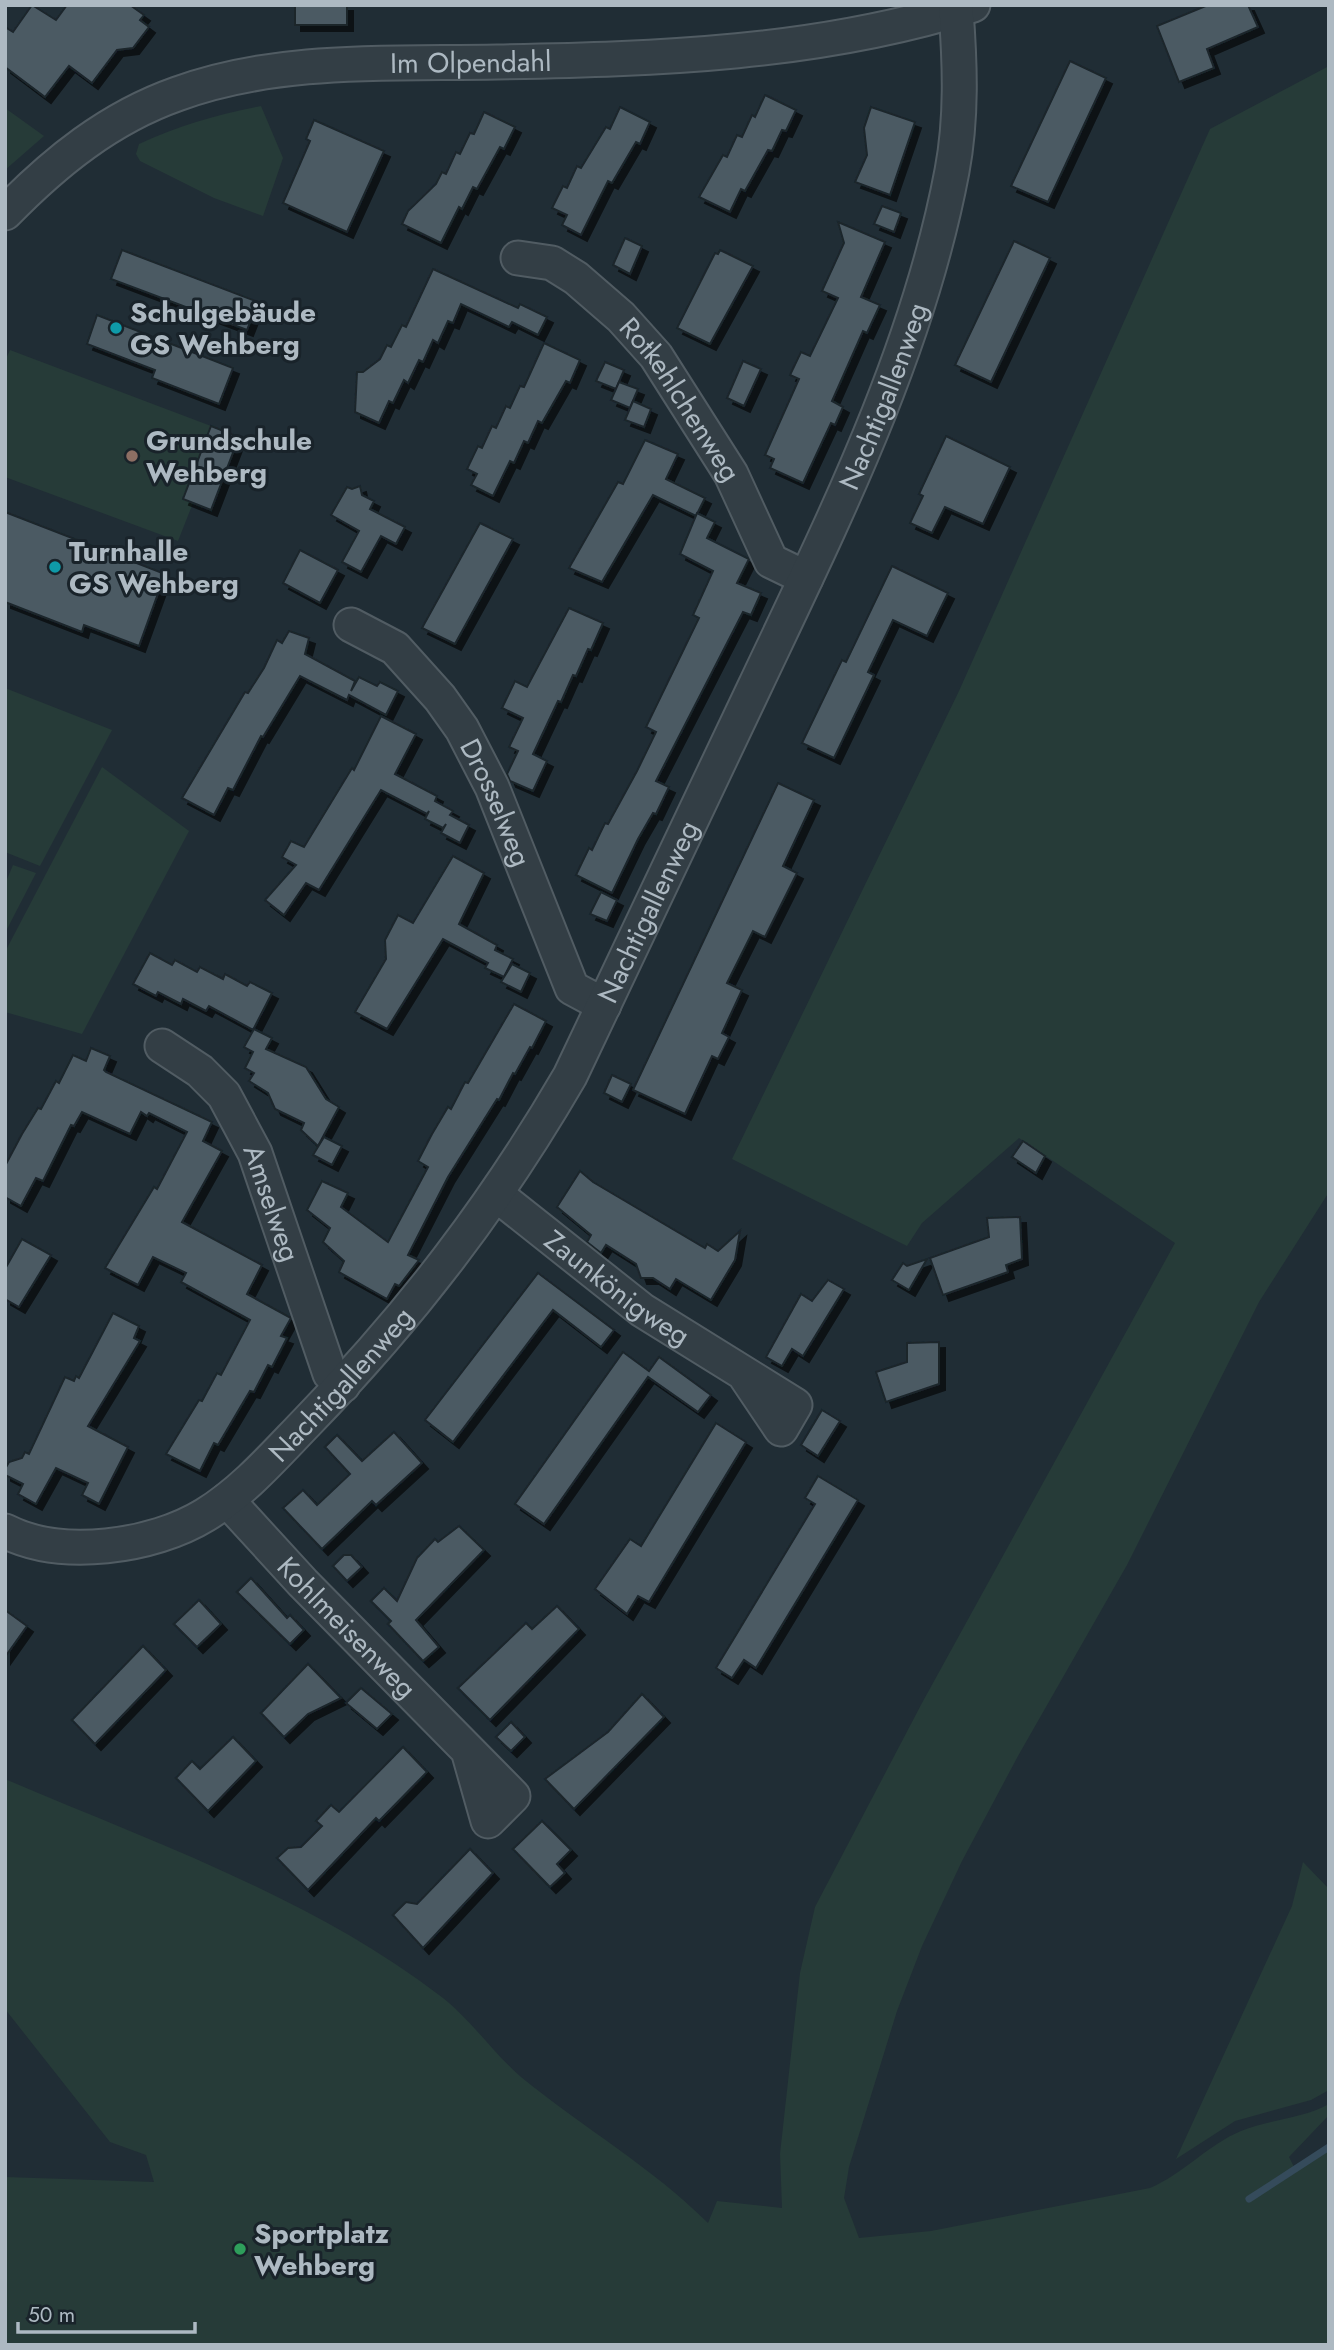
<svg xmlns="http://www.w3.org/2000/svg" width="1334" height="2350" font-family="Jost,sans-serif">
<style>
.green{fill:#263b38}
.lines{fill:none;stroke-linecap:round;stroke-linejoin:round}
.stream{stroke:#354b5b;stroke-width:7}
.building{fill:#4b5a64;stroke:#1b252c;stroke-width:2;filter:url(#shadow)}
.minor-casing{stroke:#515c63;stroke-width:37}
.minor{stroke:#333e45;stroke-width:33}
.culture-dot{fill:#0f9aa8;stroke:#19232a;stroke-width:2.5}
.education-dot{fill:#8d6e63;stroke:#19232a;stroke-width:2.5}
.leisure-dot{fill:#2e9e5b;stroke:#19232a;stroke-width:2.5}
.labels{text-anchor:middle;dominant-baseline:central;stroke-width:6;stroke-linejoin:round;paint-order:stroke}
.street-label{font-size:28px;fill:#adb9c2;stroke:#19232a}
.poi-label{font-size:28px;font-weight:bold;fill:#adb9c2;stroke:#19232a;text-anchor:start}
</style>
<defs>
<filter id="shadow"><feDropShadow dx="6" dy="6" stdDeviation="0" flood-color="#0009"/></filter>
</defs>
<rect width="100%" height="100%" fill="#202d35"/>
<g class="green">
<path d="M1329 66V1192L1259 1302 1127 1565 1018 1756 962 1861 922 1946 897 2011 849 2167 844 2198 859 2238 931 2231 1150 2188C1183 2174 1209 2144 1241 2131 1270 2119 1302 2119 1329 2104V2115L1289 2157 1295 2169 1329 2147V2345H5V2177L154 2182 146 2155 110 2142 5 2009V1779C150 1841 313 1898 439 1995 470 2018 492 2052 521 2077 582 2127 652 2167 708 2223L717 2201 782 2208 780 2154 800 1973 815 1907 922 1703 1175 1243 1019 1138 922 1223 907 1246 732 1159 959 691 1210 129Z"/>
<path d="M261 106 283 158 263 216 214 198 140 161 136 154 139 144C178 126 218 114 261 106Z"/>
<polygon points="5,108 44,136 5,170"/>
<polygon points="10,350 211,426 184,499 193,503 178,541 5,477 5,361"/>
<polygon points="5,688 112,730 40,866 5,852"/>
<polygon points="102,767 189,831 82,1034 5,1012 5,952"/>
<polygon points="13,865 36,873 5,933 5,884"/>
<polygon points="1303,1862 1329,1889 1329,2090 1311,2100 1235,2121 1176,2159 1292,1906"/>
</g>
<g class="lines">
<polyline class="stream" points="1249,2199 1329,2147"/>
</g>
<g class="building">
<polygon points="32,5 56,20 67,5 130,5 144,15 140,20 149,27 133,48 117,50 92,83 69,66 45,97 5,67 5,27 13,32"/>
<rect x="295" y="5" width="52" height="20"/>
<polygon points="1208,5 1248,5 1258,27 1207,49 1214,68 1179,82 1157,26"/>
<polygon points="1070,61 1106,78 1048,202 1011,186"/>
<polygon points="765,95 796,110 786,131 782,130 772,151 768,150 745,191 741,189 730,212 699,197 723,155 727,157 737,135 742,137 752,115 755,117"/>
<polygon points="620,107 650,122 640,144 636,142 612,183 608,181 581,235 562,225 567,215 552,208 563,186 567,188 577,166 581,168 606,127 610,129"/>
<polygon points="871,107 915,122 890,195 855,182 867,155 864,128"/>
<polygon points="484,112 515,127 504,149 500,147 477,189 473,187 462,209 459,207 441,243 402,224 408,211 436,184 442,172 446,174 456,152 460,154 470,133 474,134"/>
<polygon points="314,120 384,151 347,232 283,203 310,141 306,139"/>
<polygon points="882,206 901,213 894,232 874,224"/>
<polygon points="838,222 885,242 861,297 880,305 867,333 863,331 832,401 843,407 835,425 831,423 803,483 770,468 774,459 765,455 799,379 790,375 801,352 810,356 838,298 822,291 844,243"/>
<polygon points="625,238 642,246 630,274 613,265"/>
<polygon points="1014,241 1050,258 991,382 955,365"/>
<polygon points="122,250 258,302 247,330 111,279"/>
<polygon points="720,250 753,266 710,344 677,328 715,253 718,254"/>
<polygon points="433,269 518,308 520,304 547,317 538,335 512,322 509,327 461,304 453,323 448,321 438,343 433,340 423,362 419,360 408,383 404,380 393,403 389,401 379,423 355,412 357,372 363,372 380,359 387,345 391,347 402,325 406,327"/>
<polygon points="97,315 233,368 219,404 152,378 155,370 87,344"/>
<polygon points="544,343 580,360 570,383 566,381 542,423 538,421 528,443 524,441 514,463 510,461 493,496 471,485 477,474 467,469 478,446 482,448 492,426 496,428 506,406 510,408 520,386 524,387"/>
<polygon points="743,361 761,369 744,406 727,398"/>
<polygon points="605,362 624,370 616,389 596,381"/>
<polygon points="619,382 638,389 630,408 611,400"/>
<polygon points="633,401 651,409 644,427 625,420"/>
<polygon points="211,426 239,437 211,510 183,499"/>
<polygon points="946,436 1010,467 983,524 945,507 932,533 910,523 923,496 919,494"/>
<polygon points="645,440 678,454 666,479 705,498 696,516 653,495 602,582 569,568 618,482 623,484"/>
<polygon points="360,486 362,495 374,501 370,509 405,527 396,544 381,536 361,572 342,562 359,531 331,515 347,487 352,489"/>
<polygon points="5,512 165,574 139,646 84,625 82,632 5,602"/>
<polygon points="697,513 715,522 707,538 749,559 737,583 761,593 751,615 743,612 656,781 669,787 656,814 653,813 638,839 612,893 576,875 589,848 592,850 605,823 608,824 637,771 656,732 646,727 699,618 693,615 713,571 680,554"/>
<polygon points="480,523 513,539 455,644 422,628"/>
<polygon points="300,550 338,570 320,603 283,583"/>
<polygon points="892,566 948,593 927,636 893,620 868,672 874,675 834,758 802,743 842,660 846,662"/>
<polygon points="569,608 603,623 591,650 588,649 576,676 573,675 561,702 558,701 533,754 547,761 533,791 510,781 507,774 518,751 509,747 523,718 502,708 515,681 527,687"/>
<polygon points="289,631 309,638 305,654 355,681 351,691 359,677 377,686 380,682 398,691 386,715 349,695 347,700 300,676 263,737 261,736 233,790 228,788 214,815 182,798 245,692 248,693 264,668 277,640 282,643"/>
<polygon points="381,716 416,734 395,774 437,796 435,801 453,811 450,815 469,825 460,843 441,833 446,824 443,828 425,819 429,811 427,814 381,790 319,890 306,883 284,915 265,900 296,865 282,857 291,841 304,847 352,768 354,770"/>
<polygon points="778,783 814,800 783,866 797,873 765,937 753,931 727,983 742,990 722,1033 729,1037 718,1059 712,1056 685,1114 633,1090"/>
<polygon points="453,856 484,873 459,924 497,945 495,950 513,959 504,977 485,968 488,963 443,939 387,1029 355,1012 386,959 385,940 398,915 413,923"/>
<polygon points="601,892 617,900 607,921 590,914"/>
<polygon points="150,953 172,965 175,960 197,972 200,967 223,979 225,974 247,986 250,982 272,993 253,1030 209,1006 206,1011 183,999 181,1004 158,992 156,996 133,984"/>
<polygon points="512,964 530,973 521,992 501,982"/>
<polygon points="514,1004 546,1021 532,1048 530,1047 515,1074 513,1073 499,1100 497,1099 448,1177 408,1255 419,1260 399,1286 395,1284 387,1299 339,1272 344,1261 323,1242 330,1228 307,1210 322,1181 348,1193 341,1207 388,1242 428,1167 418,1161 432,1134 448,1107 451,1109 465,1082 468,1083"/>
<polygon points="254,1029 272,1038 266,1049 306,1067 326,1099 339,1107 318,1146 301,1130 304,1123 275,1109 268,1093 249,1081 254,1073 245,1068 253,1052 244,1047"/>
<polygon points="91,1048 110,1056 104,1070 106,1072 212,1122 203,1141 222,1151 182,1222 262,1265 247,1294 291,1318 281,1336 287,1338 272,1367 268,1365 254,1392 250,1391 218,1445 214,1443 200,1471 166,1454 199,1400 202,1401 217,1373 221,1375 250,1320 181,1282 186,1273 153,1257 138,1285 105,1268 154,1187 157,1189 187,1132 149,1113 147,1116 141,1112 130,1134 82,1112 74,1126 71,1125 43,1181 36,1178 21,1206 5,1197 5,1166 22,1134 38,1108 41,1109 56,1081 59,1083 73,1055 86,1061"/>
<polygon points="612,1075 631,1084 622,1102 604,1093"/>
<polygon points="324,1137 342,1146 332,1165 313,1155"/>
<polygon points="1023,1141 1045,1156 1036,1173 1012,1157"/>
<polygon points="580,1171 593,1182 705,1248 707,1244 718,1251 740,1231 735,1260 711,1300 676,1279 670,1289 653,1278 641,1278 636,1264 606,1245 601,1253 587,1242 591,1235 557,1207"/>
<polygon points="1020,1217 1022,1259 1006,1265 1008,1272 943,1295 930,1258 989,1237 987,1218"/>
<polygon points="22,1239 51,1255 19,1307 5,1299 5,1269"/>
<polygon points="927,1259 909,1290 892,1280 903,1263 907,1266"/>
<polygon points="538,1273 614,1330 601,1347 553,1310 453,1442 425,1420"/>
<polygon points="828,1280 844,1289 803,1356 792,1349 782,1366 766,1357 801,1294 812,1301"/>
<polygon points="113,1313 139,1326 134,1338 140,1341 88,1426 128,1447 99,1504 82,1495 88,1483 56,1468 36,1504 18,1494 23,1484 5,1475 5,1469 9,1462 22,1458 25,1452 29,1454 65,1377 74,1381 76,1376 79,1378"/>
<polygon points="939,1342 939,1384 886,1402 876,1372 907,1362 907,1343"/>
<polygon points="623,1352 649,1371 659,1357 711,1395 698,1412 648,1377 544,1524 515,1504"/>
<polygon points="822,1410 840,1421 818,1456 801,1445"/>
<polygon points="716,1423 746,1442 649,1602 638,1596 627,1614 595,1589 630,1539 641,1546"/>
<polygon points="394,1432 422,1463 376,1505 372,1501 322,1549 283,1508 303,1490 317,1505 350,1474 325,1447 337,1435 362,1461"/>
<polygon points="818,1476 858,1500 756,1668 744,1660 732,1678 716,1668 815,1504 805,1498"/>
<polygon points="459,1526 484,1550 416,1620 439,1647 423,1661 388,1624 391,1621 371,1601 384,1588 397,1601 417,1558 435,1539 438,1542"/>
<polygon points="344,1555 351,1555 362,1567 347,1581 333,1566"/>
<polygon points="251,1578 287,1618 290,1615 304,1630 290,1644 237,1592"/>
<polygon points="199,1600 221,1624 197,1647 174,1624"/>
<polygon points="557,1606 579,1629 490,1720 458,1688 526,1623 532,1629"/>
<polygon points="5,1610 27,1626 5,1657"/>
<polygon points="143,1646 166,1670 95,1744 72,1720"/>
<polygon points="308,1664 341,1698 308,1714 284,1737 261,1713"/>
<polygon points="361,1688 392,1714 377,1729 346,1703"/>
<polygon points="642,1694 664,1717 574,1809 545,1779 608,1732"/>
<polygon points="511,1722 525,1737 511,1751 496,1737"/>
<polygon points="233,1737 256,1761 208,1811 176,1778 192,1761 200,1769"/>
<polygon points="403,1747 427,1772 379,1821 376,1818 308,1890 277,1858 288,1848 301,1847 322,1826 316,1821 331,1805 339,1812"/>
<polygon points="542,1821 571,1850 557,1864 565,1873 550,1887 513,1849"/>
<polygon points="470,1849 493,1873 423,1948 393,1915 406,1902 417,1904"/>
</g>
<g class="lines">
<g class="minor-casing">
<g id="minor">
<path id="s1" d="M5 213C55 162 109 118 177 94 278 57 391 64 497 62 657 59 819 54 973 5"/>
<path id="s2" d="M518 258 552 263 576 278 621 317 656 356 731 474 771 561 806 578"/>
<path id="s3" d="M351 625 395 648 440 698 462 729 492 787 572 988 604 1005"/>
<path id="s4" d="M162 1046 200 1071 224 1095 255 1153 330 1374 343 1385"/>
<path id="s5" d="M497 1195 642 1310 795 1405 781 1429 744 1374"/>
<path id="s6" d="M227 1500 303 1583 513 1796 488 1821 469 1754"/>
<path id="s7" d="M5 1531C61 1560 153 1547 205 1515 243 1492 276 1454 307 1422 411 1315 495 1205 570 1076 631 946 693 816 755 686 833 521 918 352 952 171 962 118 960 64 956 10"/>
</g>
</g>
<use href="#minor" class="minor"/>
</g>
<g class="culture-dot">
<circle cx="116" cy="328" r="7"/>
<circle cx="55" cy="567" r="7"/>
</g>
<circle class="education-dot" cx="132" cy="456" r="7"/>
<circle class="leisure-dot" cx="240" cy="2249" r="7"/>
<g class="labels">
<g class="street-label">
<text stroke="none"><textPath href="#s1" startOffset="508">Im Olpendahl</textPath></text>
<text stroke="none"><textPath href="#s7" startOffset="1531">Nachtigallenweg</textPath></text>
<text stroke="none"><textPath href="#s2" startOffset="224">Rotkehlchenweg</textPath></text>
<text stroke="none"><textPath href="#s3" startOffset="236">Drosselweg</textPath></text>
<text stroke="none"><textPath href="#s7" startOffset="964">Nachtigallenweg</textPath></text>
<text stroke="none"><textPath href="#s4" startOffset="198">Amselweg</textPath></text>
<text stroke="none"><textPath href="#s5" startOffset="152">Zaunkönigweg</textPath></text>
<text stroke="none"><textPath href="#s7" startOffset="397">Nachtigallenweg</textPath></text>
<text stroke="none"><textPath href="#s6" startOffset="175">Kohlmeisenweg</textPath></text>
</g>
<g class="poi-label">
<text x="130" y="312">Schulgebäude<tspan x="130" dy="32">GS Wehberg</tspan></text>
<text x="146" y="440">Grundschule<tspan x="146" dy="32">Wehberg</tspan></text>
<text x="69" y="551">Turnhalle<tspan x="69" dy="32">GS Wehberg</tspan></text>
<text x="254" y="2233">Sportplatz<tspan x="254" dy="32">Wehberg</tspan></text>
</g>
</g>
<rect width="1334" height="2350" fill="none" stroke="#adb9c2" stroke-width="14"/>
<path d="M18 2322v10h177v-10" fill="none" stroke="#adb9c2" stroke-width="3.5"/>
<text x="28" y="2322" font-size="21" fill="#adb9c2" stroke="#19232a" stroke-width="5" paint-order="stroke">50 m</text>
</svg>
